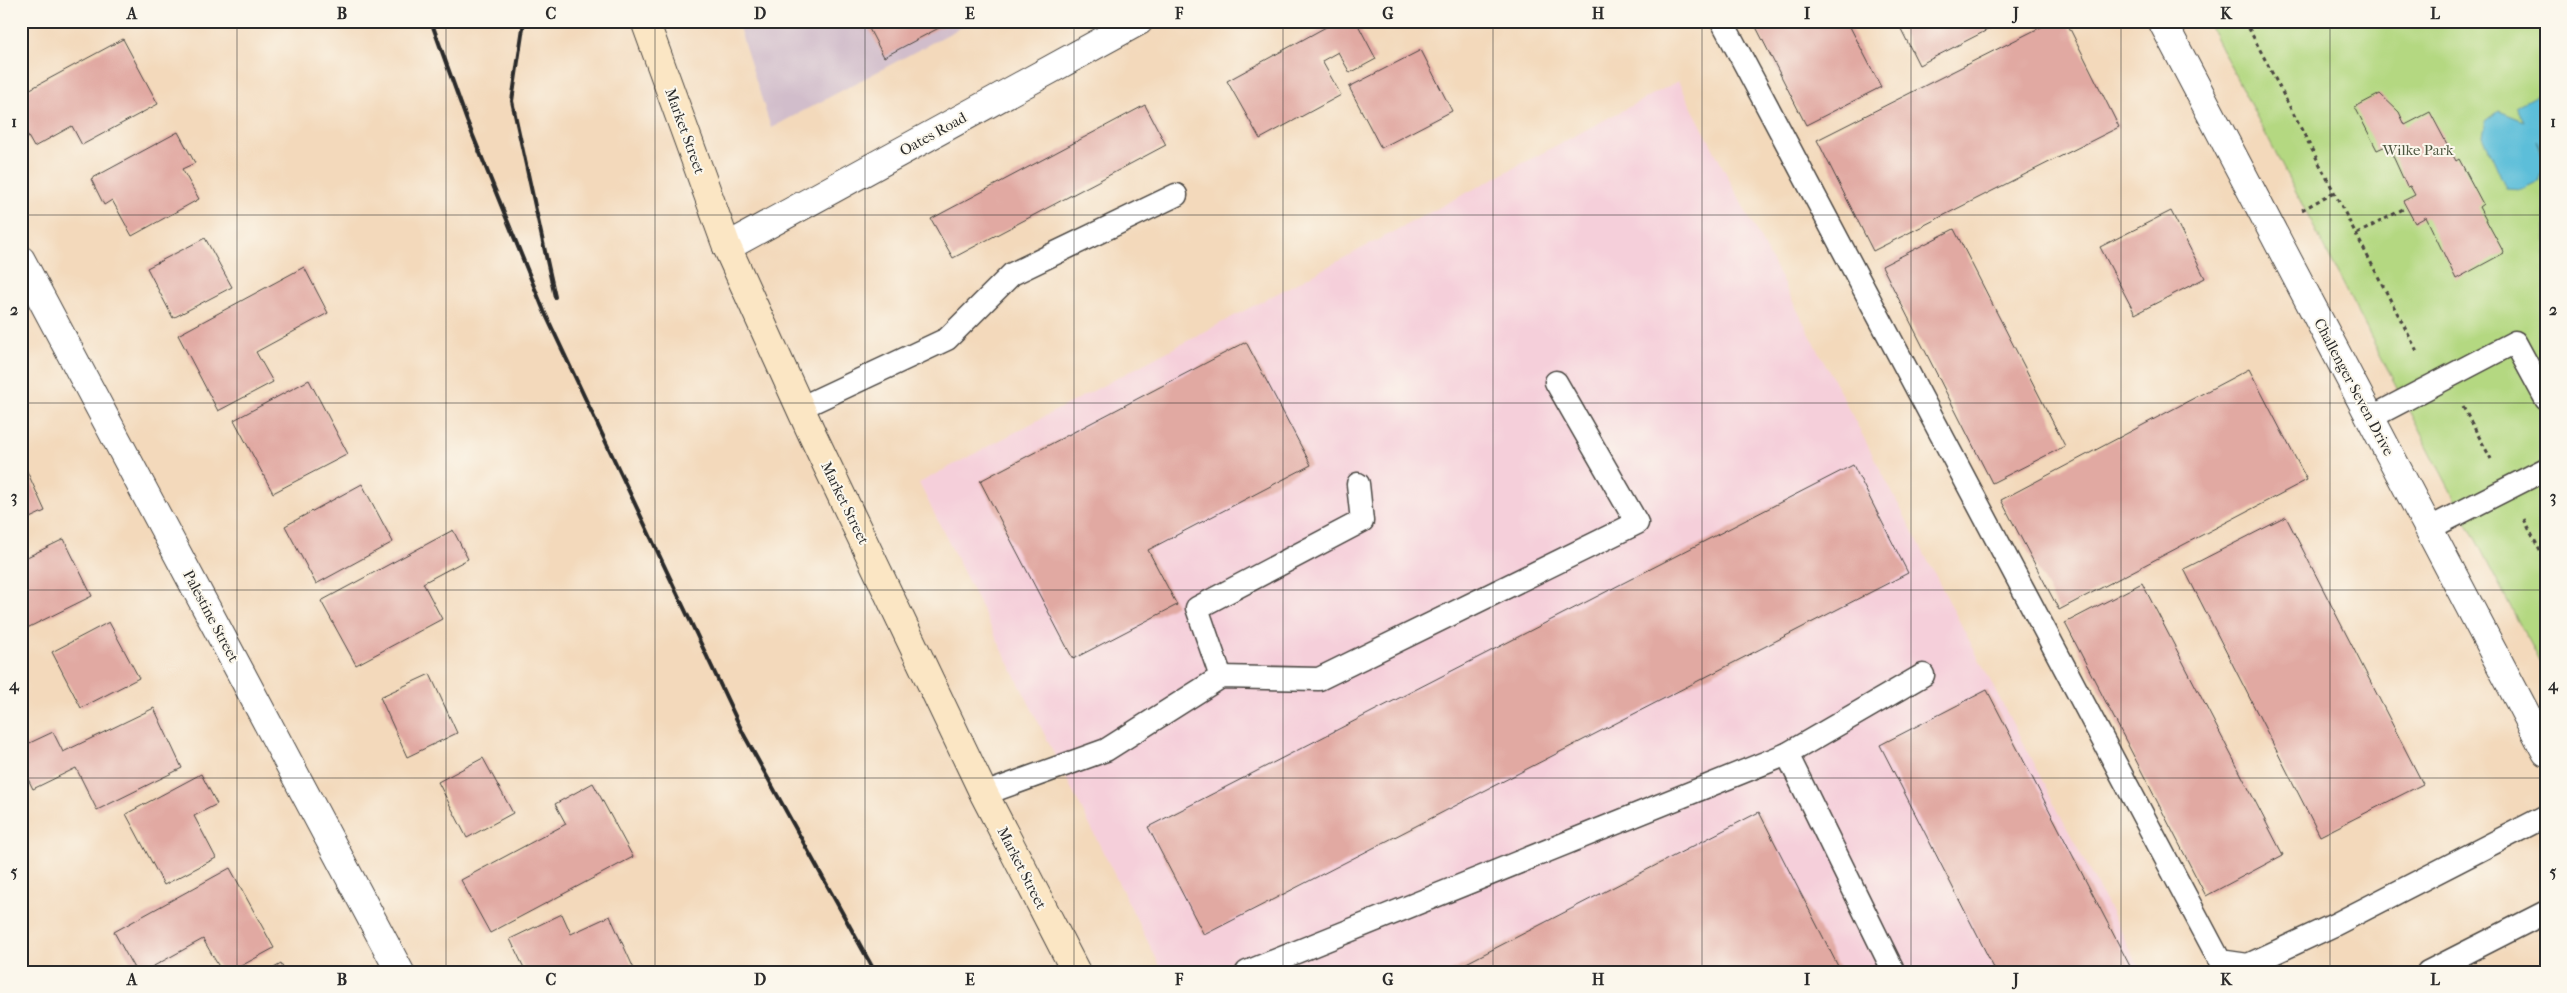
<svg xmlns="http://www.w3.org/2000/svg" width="2567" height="993" font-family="'IM FELL French Canon',serif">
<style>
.built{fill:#f5cfda}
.industrial{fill:#d1bdcb}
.green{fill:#b4d881;stroke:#708256}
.water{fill:#5bbed9;stroke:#437482}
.building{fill:#e1a9a2}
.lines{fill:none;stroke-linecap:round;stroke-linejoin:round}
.service-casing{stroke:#494541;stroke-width:25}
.minor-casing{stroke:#494541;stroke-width:30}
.secondary-casing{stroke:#494541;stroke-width:30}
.path{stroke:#494541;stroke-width:3;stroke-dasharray:4 4;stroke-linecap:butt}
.service{stroke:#fff;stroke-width:22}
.minor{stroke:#fff;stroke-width:28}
.secondary{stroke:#fbe6c4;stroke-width:28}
.rail{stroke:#2b2b2b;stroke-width:4}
.grid{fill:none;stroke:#2b2b2b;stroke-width:1;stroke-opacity:0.55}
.labels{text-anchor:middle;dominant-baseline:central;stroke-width:4;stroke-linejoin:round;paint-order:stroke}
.street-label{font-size:15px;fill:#2b2b2b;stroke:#fbf7ec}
.park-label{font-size:15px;fill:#4d5640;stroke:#fbf7ec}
.neatline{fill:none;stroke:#2b2b2b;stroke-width:2}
.grid-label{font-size:16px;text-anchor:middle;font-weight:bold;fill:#2b2b2b}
</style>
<rect width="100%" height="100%" fill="#fbf7ec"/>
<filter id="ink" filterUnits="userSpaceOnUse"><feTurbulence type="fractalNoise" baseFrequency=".02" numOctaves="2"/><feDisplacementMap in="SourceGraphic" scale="10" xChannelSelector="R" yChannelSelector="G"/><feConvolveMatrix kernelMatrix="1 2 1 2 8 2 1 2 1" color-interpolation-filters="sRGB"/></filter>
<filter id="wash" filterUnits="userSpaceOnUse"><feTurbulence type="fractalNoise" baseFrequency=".0096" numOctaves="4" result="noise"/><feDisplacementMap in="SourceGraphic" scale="20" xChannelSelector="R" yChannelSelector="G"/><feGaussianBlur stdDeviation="1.12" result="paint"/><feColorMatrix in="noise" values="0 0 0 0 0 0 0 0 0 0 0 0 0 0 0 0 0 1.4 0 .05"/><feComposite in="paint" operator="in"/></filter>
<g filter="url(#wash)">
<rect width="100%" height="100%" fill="#f3d9bb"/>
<polygon class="built" points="1678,81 2142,972 1163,972 919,483"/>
<polygon class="industrial" points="737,21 973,21 771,128"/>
<polygon class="green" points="2207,21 2546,21 2546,675"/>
<polygon class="water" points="2539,94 2546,108 2546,159 2536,140 2545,167 2539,181 2522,189 2506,188 2483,136 2486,121 2499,111 2524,121 2516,106"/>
<g id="blocks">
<g class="building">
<polygon points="865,21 952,21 884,57"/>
<polygon points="1337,21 1356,21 1376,59 1350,73 1338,52 1322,61 1341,95 1260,139 1227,81"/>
<polygon points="1753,21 1847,21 1881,87 1806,125"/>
<polygon points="1897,21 2005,21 1919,65"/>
<polygon points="2053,21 2066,21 2119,127 1873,251 1817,140"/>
<polygon points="123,39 158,104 82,145 72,126 34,147 21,124 21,94"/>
<polygon points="1421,50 1452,111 1381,148 1349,87"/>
<polygon points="2380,94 2399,112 2405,125 2430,112 2456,161 2459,159 2483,204 2479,207 2504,253 2456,279 2426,217 2415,223 2403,201 2415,195 2410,186 2407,187 2388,145 2377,150 2355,107"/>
<polygon points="1145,105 1166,145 953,258 931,219"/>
<polygon points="178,132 195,163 182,169 199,199 132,236 112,200 104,205 91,179"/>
<polygon points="2171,211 2205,278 2135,314 2100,247"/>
<polygon points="1954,229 2065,446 1992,483 1882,266"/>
<polygon points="205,238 232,287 173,318 147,268"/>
<polygon points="304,267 328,313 256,352 273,382 218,411 178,335"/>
<polygon points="1246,342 1311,465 1148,550 1177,605 1073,659 980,481"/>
<polygon points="2249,369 2307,480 2059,610 2001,500"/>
<polygon points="309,380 348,454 273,493 234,420"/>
<polygon points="21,458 45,511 21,522"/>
<polygon points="1853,465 1908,573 1204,935 1148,827"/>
<polygon points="362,484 393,542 316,584 285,526"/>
<polygon points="2286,517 2423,784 2320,836 2184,569"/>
<polygon points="453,530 468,559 423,583 442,619 356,665 321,601"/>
<polygon points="64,539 92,596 21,631 21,560"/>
<polygon points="2142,583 2283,855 2206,896 2065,623"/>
<polygon points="109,622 139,678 81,708 52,652"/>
<polygon points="430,674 457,733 407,757 380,697"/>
<polygon points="1987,690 2133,972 1996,972 1880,745"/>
<polygon points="154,708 182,768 97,810 76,768 33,789 21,765 21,747 53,732 63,752"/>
<polygon points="483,758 513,813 467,838 438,782"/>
<polygon points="201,774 217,804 194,816 216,858 164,885 126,814"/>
<polygon points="593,783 633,857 490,933 461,880 566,824 555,804"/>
<polygon points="1759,812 1841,972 1449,972"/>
<polygon points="230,868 274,948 230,972 222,972 203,939 143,972 136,972 114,932"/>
<polygon points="562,914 571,934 610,916 635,971 526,972 510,939"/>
<polygon points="281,964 285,972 267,972"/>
</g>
</g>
</g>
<g filter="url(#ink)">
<use href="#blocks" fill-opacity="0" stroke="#494541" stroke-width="1"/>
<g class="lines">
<g class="service-casing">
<g id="service">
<polyline points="1722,21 2220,961 2248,965 2334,925 2546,816"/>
<polyline points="800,408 947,339 1012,274 1176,195"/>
<polyline points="2370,418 2515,342 2546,399"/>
<polyline points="2428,529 2546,469"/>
<polyline points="1221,677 1197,608 1362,521 1358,484"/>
<polyline points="1787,754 1894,972"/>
<polyline points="984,794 1106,750 1221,677 1319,679 1637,523 1556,382"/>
<polyline points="1247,972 1787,754 1923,675"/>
<polyline points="2428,972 2546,912"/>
</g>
</g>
<g class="minor-casing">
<g id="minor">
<polyline points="2162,21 2546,752"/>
<polyline points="727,247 1139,21"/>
<polyline points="21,260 400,972"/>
</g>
</g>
<g class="secondary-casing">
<polyline id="secondary" points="645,21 727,247 813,436 984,794 1076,972"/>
</g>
<g class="path">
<polyline points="2245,21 2418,353"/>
<polyline points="2302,210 2334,192"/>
<polyline points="2357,234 2403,209"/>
<polyline points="2463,407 2491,459"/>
<polyline points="2524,519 2546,563"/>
</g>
<use href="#service" class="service"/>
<use href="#minor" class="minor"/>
<use href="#secondary" class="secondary"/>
<g class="rail">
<polyline points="431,21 467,121 544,311 744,735 875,972"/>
<polyline points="524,21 512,101 555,297"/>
</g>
</g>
</g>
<path class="grid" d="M237 21V972M446 21V972M655 21V972M865 21V972M1074 21V972M1283 21V972M1493 21V972M1702 21V972M1911 21V972M2121 21V972M2330 21V972M21 215H2546M21 403H2546M21 590H2546M21 778H2546"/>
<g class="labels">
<g class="street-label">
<text transform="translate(685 131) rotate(70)">Market Street</text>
<text transform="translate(933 134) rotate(-29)">Oates Road</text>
<text transform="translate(2354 387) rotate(62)">Challenger Seven Drive</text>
<text transform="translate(845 503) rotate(64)">Market Street</text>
<text transform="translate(211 616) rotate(62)">Palestine Street</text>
<text transform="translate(1022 868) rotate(63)">Market Street</text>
</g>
<g class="park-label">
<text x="2418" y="150">Wilke Park</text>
</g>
</g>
<rect width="2567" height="993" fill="none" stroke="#fbf7ec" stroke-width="55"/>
<rect x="28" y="28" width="2512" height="938" class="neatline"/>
<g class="grid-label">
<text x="132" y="19">A</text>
<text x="342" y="19">B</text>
<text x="551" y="19">C</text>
<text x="760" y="19">D</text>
<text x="970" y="19">E</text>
<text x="1179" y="19">F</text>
<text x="1388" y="19">G</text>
<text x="1598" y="19">H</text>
<text x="1807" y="19">I</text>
<text x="2016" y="19">J</text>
<text x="2226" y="19">K</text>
<text x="2435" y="19">L</text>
<text x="14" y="127">1</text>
<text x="2553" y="127">1</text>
<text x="14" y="315">2</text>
<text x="2553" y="315">2</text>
<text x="14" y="502">3</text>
<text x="2553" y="502">3</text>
<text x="14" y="690">4</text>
<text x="2553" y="690">4</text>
<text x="14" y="877">5</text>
<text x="2553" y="877">5</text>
<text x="132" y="985">A</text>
<text x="342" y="985">B</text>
<text x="551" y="985">C</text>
<text x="760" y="985">D</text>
<text x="970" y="985">E</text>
<text x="1179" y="985">F</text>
<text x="1388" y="985">G</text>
<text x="1598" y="985">H</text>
<text x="1807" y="985">I</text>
<text x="2016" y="985">J</text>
<text x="2226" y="985">K</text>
<text x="2435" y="985">L</text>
</g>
</svg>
